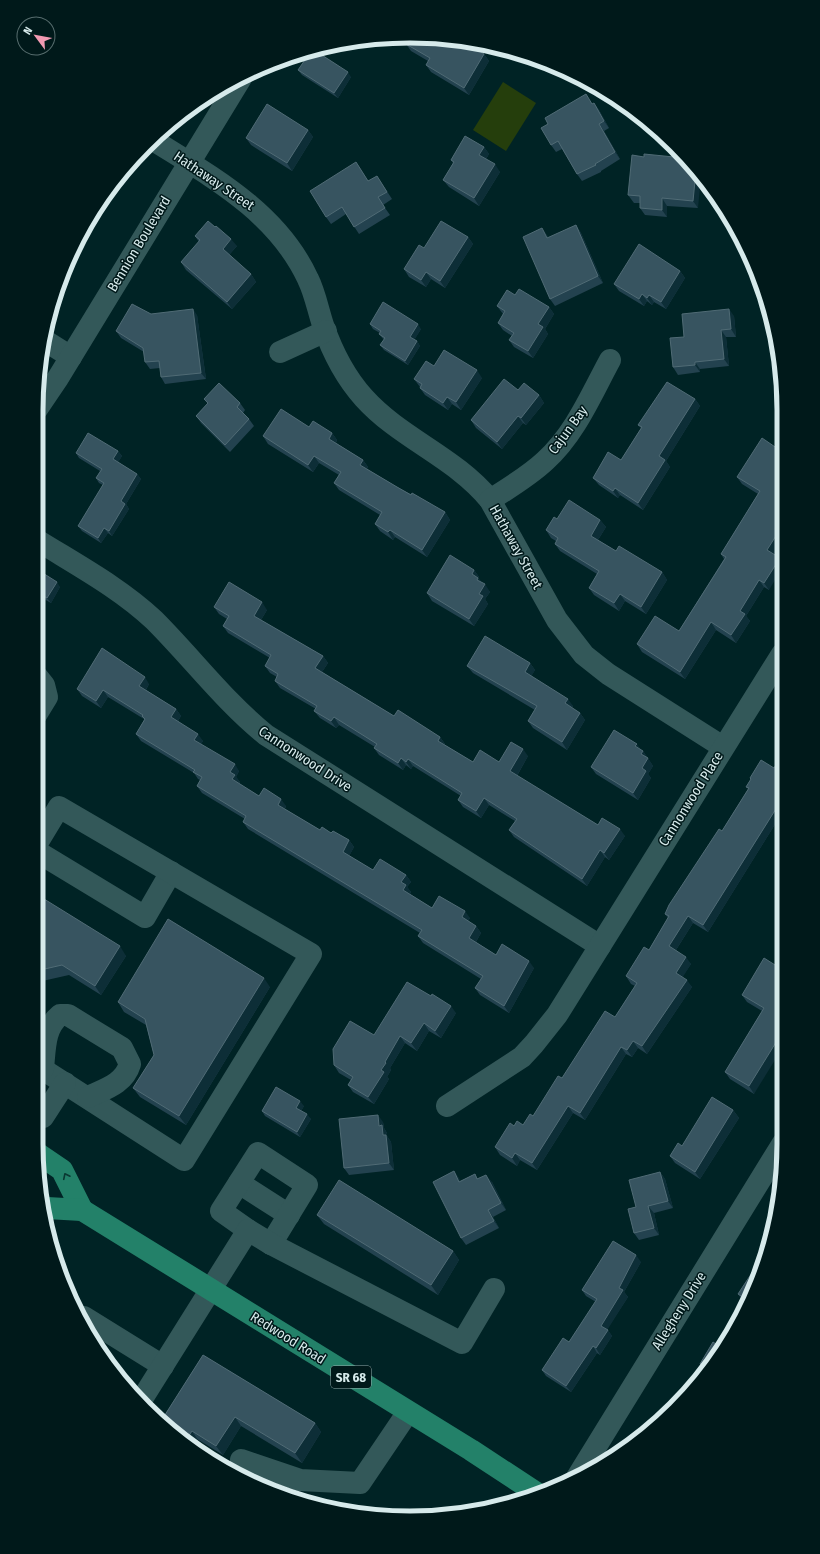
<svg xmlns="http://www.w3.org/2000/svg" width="820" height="1554" font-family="'Fira Sans Condensed',sans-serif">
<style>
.green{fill:#253e0c}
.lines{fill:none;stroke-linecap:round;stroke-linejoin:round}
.minor{stroke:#335859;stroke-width:22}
.major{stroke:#238169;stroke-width:22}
.wall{fill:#23424f}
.shaded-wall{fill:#0d2e37}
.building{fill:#375460;stroke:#506b75}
.oneway{stroke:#0a3832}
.labels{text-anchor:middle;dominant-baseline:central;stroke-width:3;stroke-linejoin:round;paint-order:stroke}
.shield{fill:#00191a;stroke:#96abac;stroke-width:1}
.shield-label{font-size:13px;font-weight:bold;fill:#d6eaeb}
.street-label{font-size:14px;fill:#d6eaeb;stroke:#00191a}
.rim{fill:none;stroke:#d6eaeb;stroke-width:5}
</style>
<rect width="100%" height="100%" fill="#002325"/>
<polygon class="green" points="503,82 536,103 506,151 473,130"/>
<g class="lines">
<g class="minor">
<path d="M153 140C212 177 277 212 308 279 315 293 318 310 323 325 332 351 345 377 364 398 401 439 455 457 490 500L557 620 584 655 608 674 723 747"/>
<polyline points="44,340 71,357"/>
<polyline points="280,352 326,331"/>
<polyline points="37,409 58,378 241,78"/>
<path d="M490 500C509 488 529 476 545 461 575 434 591 395 610 360"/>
<path d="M37 540C77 565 120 588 154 620 192 658 225 702 266 735L600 946"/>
<polyline points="36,715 47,697 44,685 36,675"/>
<polyline points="36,851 145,917 171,872"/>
<polyline points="36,1065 184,1160 311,954 59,807 36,845"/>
<path d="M43 1069C45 1049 44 1028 60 1015H68L122 1048 130 1064C124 1084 105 1089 88 1097"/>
<polyline points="447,1106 522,1057 534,1044 557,1015 782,654"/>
<polyline points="43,1117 65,1083"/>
<polyline points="239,1183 289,1215"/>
<polyline points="248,1230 221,1211 258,1153 307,1185 271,1244"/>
<polyline points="84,1317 163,1366"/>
<polyline points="142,1399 248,1230 271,1244 462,1343 494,1289"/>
<polyline points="241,1460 300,1480 360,1483 408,1412"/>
<polyline points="576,1479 783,1143"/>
</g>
<g class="major">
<polyline points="37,1153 62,1170 82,1210"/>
<polyline points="47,1208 82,1210 471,1450 535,1492"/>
</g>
</g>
<g class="wall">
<polygon points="406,44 484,54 489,61 469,95 431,72 426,65 428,61 411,51"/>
<polygon points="560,69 576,75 588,83 586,86"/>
<polygon points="298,70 351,77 338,98 302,75"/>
<polygon points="594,103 599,110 609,128 604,131 620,159 601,171 601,172 582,181 577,174 562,149 556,152 551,145"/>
<polygon points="308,130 313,137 292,171 251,145 246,138"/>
<polygon points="484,147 489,154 486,159 500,172 479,206 449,187 443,180 453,163 451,160"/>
<polygon points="644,157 684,158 698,208 667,206 667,217 645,215 640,208 640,203 634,203 628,195"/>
<polygon points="356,162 368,181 377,176 392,199 383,205 390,215 359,234 346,214 331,224 326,217"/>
<polygon points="576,225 581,233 603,283 555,306 550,299 547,235 548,238"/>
<polygon points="195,236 237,246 229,255 251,274 256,282 232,309 186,270 181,262 199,242"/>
<polygon points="468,237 473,244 445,288 431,279 426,287 409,277 404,269"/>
<polygon points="680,271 685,278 666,309 654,302 652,305 647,301 644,306 619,291 614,284"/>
<polygon points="515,295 549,307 554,314 545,329 548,334 533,358 514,347 509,340 512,336 503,330 498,323 503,314 497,306"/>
<polygon points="151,314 197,315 206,379 165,384 161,377 160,368 150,369 145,362 144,352 121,338 116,331"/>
<polygon points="734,316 736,337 726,337 729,366 700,369 700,372 678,375 673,367 684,337"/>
<polygon points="370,324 421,329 414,340 417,341 420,346 408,365 384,350 380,345 384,340 379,334 380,333 373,329"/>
<polygon points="434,366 482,378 461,410 452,404 448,410 425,395 420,388 420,387 414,379"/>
<polygon points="518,390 539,395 544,403 526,425 523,423 502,449 476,428 471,420"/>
<polygon points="204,399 240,403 245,410 243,413 249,419 254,426 230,452 201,423 196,416 208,404"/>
<polygon points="695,399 700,406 666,461 670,467 643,510 620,495 618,498 599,485 593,478 621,460 641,428 638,425"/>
<polygon points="309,427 332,433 337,440 336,443 363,460 368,467 367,469 397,487 445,512 450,520 427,557 395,537 393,540 380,531 375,524 380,515 339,490 334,483 339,475 319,463 313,472 268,444 263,436"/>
<polygon points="118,451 122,456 118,462 137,474 141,479 126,504 129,509 112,536 108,533 101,543 82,531 78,526 103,485 99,483 96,478 100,471 79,458 76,453"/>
<polygon points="781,451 781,543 774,554 769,590 764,587 746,616 750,621 736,643 716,630 685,679 642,652 637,644 679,631 724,559 721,554 758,494 742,484 737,477"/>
<polygon points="557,519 600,520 606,527 598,540 616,551 662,572 667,580 646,614 625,601 619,611 594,595 589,588 597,574 560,551 555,544 556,541 551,538 546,530"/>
<polygon points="474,570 479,577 478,578 490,592 485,599 488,604 474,626 432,601 427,593"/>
<polygon points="37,572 60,587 51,603 37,595"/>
<polygon points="214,607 267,610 261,620 323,656 328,663 322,672 394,716 440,737 445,744 445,745 473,762 499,762 528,756 517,776 598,825 625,836 609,860 605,857 587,886 514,837 509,830 515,821 489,805 481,818 463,807 458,800 461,796 413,766 411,769 406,765 403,770 379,755 374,748 375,747 339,725 336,728 320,718 314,711 316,709 280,688 275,681 277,677 270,673 265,666 270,658 228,633 223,626 227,619 219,614"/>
<polygon points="530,663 535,670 531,676 573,706 572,708 580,713 585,720 567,750 533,728 528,721 535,710 473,673 467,666"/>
<polygon points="149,684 146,690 176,709 181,716 178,721 203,741 201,744 239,771 236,777 240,782 239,784 259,796 286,806 285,809 320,830 349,840 354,847 349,856 373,870 406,875 411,882 407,887 411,892 410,894 432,908 470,918 468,921 476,926 481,933 476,942 496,955 534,968 509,1013 480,995 475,988 481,979 423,943 418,936 420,933 248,829 243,822 245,819 202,793 197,786 200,780 198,779 194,773 141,741 136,734 144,720 144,719 108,697 101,708 82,696 77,689"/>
<polygon points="641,750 643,751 653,766 648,774 651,778 638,800 596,774 591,767"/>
<polygon points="782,756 782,813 708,932 693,923 676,950 691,964 682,977 692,987 647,1054 638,1048 632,1057 626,1054 585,1120 573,1113 537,1170 520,1160 517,1166 500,1155 495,1147 514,1126 523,1125 533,1116 562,1078 615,1017 635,986 631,984 626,976 649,950 668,918 665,914 722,831 748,789 746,787 751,779 750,778 774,768"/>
<polygon points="36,894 126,956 101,995 69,975 38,982 36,984"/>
<polygon points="783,970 754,1094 730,1079 725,1072 762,1011 747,1002 742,995"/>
<polygon points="270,987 186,1125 140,1097 133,1088 154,1055 146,1025 124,1012 118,1002"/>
<polygon points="456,1013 441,1038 429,1031 417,1051 405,1043 390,1068 391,1070 387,1077 389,1079 374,1104 353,1092 348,1085 351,1080 339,1073 334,1065 374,1035"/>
<polygon points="304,1106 301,1111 311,1119 300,1137 265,1116 262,1111"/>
<polygon points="733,1110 739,1118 700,1179 675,1163 670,1156"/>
<polygon points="383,1122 384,1128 387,1133 387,1136 391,1142 394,1170 349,1175 344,1168"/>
<polygon points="454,1171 460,1181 475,1174 478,1179 492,1182 506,1210 493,1217 499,1228 466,1245 461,1238"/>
<polygon points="660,1172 665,1179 673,1208 654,1213 659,1235 639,1240 634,1233 636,1207"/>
<polygon points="317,1215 453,1251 459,1260 438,1295 324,1224"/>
<polygon points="641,1262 624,1292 628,1297 607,1329 612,1336 600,1355 597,1353 571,1392 546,1376 542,1370 569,1342 596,1302 586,1296 582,1290"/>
<polygon points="762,1265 748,1304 743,1301 738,1294"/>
<polygon points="203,1355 315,1423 321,1432 302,1463 241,1426 223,1455 163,1418"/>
</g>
<g class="shaded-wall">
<polygon points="484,54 489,61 469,95 464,88"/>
<polygon points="348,72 351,77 338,98 334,93"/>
<polygon points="581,79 588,83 586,86"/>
<polygon points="594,103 599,110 609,128 604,121"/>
<polygon points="599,124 604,131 620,159 615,152"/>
<polygon points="308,130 313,137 292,171 287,163"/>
<polygon points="484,147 489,154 484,162 479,155"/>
<polygon points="495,164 500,172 479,206 474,198"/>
<polygon points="696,171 701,176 698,208 693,201"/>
<polygon points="662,198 667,206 667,217 662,210"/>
<polygon points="576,225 581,233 603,283 598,276"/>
<polygon points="542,228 547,235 552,246 547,238"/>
<polygon points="468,237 473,244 445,288 440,281"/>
<polygon points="231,239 237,246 228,256 223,249"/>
<polygon points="680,271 685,278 666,309 661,302"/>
<polygon points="426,272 431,279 426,287 421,280"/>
<polygon points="251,274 256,282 232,309 227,302"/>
<polygon points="63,276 64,278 58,288"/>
<polygon points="642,294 647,301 644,306 639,299"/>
<polygon points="649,295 654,302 652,305 647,298"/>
<polygon points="549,307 554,314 545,329 548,334 533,358 528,351 538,324"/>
<polygon points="193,309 197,315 206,379 201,373"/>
<polygon points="729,309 734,316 736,337 731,329"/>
<polygon points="418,324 421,329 413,342 410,337"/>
<polygon points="721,330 726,337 729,366 724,359"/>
<polygon points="417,341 420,346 408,365 405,361"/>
<polygon points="695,362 700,369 700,372 695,365"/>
<polygon points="477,370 482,378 461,410 456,402"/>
<polygon points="539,395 544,403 526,425 521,418"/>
<polygon points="447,397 452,404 448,410 443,403"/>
<polygon points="695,399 700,406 666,461 670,467 643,510 638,503 659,456"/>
<polygon points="518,416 523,423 502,449 497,442"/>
<polygon points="332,433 337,440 334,446 329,439"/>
<polygon points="118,451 122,456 117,464 113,459"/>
<polygon points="314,456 319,463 313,472 308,465"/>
<polygon points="363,460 368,467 365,472 360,465"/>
<polygon points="137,474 141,479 126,504 129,509 112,536 109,531 121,501"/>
<polygon points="615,488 620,495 618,498 613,491"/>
<polygon points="445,512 450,520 427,557 422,550"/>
<polygon points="600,520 606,527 596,543 591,536"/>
<polygon points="781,520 781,543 772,557 767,550 775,529"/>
<polygon points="104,528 108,533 101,543 98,538"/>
<polygon points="390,530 395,537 393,540 388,532"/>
<polygon points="780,558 781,560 781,570 769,590 764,583"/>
<polygon points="474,570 479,577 478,578 484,585 482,587 472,574"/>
<polygon points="662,572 667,580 646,614 641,607"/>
<polygon points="759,580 764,587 746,616 750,621 736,643 731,635 740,611"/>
<polygon points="57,582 60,587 51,603 47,598"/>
<polygon points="485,584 490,592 485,599 488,604 474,626 469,619 479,594"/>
<polygon points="620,594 625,601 619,611 614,603"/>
<polygon points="262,602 267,610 259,623 254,616"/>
<polygon points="711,622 716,630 685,679 680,672"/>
<polygon points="323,656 328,663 320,675 315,668"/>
<polygon points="530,663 535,670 530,679 525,672"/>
<polygon points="145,677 149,684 144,693 139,686"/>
<polygon points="103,690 108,697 101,708 96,701"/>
<polygon points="568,699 573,706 570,711 565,703"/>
<polygon points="176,709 181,716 176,724 171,717"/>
<polygon points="580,713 585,720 567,750 562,742"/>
<polygon points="334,717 339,725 336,728 331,721"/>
<polygon points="198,734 203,741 199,747 194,740"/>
<polygon points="440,737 445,744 443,748 438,741"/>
<polygon points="637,744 642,751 635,746"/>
<polygon points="523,749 528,756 515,779 510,771"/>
<polygon points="643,751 648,758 641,754"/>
<polygon points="401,758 406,765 403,770 398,763"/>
<polygon points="648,758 653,766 648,774 651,778 638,800 633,793 642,768"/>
<polygon points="408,759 413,766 411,769 406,762"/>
<polygon points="235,764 239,771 236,777 240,782 237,786 232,779 230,772"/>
<polygon points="484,798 489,805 481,818 476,811"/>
<polygon points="281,799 286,806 283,812 278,805"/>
<polygon points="779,804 782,809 782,813 708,932 703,925"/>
<polygon points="620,829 625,836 609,860 604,853"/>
<polygon points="349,840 354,847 348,858 343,852"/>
<polygon points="600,850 605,857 587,886 582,879"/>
<polygon points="406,875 411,882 407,887 411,892 408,897 403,890 401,882"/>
<polygon points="465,911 470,918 466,924 462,917"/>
<polygon points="688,916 693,923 674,953 669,946"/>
<polygon points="476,926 481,933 474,945 469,938"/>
<polygon points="120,946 126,956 101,995 95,986"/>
<polygon points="686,957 691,964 681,980 676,973"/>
<polygon points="529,961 534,968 509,1013 504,1006"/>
<polygon points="264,978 270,987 186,1125 179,1116"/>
<polygon points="687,980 692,987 647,1054 642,1046"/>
<polygon points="451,1006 456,1013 441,1038 435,1031"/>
<polygon points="424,1023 429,1031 417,1051 411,1043"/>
<polygon points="783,1031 783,1047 754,1094 749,1086"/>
<polygon points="400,1036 405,1043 390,1068 391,1070 387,1077 389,1079 374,1104 368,1097 385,1062"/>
<polygon points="633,1041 638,1048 632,1057 627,1050"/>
<polygon points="621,1047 626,1054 585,1120 580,1113"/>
<polygon points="300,1101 304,1106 300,1113 296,1108"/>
<polygon points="568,1106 573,1113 537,1170 532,1163"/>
<polygon points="733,1110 739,1118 700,1179 695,1172"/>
<polygon points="307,1114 311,1119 300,1137 297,1132"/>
<polygon points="378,1115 383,1122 384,1128 387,1133 387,1136 391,1142 394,1170 389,1163 383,1135 379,1126"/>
<polygon points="515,1153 520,1160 517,1166 512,1158"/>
<polygon points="454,1171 459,1178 464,1189 459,1182"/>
<polygon points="660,1172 665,1179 673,1208 668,1201"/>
<polygon points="486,1175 492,1182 506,1210 501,1203"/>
<polygon points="648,1206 654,1213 659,1235 654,1228"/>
<polygon points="488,1210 493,1217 499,1228 494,1221"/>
<polygon points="453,1251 459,1260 438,1295 431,1285"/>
<polygon points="636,1255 641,1262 624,1292 628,1297 606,1332 601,1326 619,1288"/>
<polygon points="608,1330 612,1336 600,1355 596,1348"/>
<polygon points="593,1346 597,1353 571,1392 566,1386"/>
<polygon points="235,1417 241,1426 223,1455 216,1446"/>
<polygon points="315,1423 321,1432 302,1463 295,1453"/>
<polygon points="192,1431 198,1440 194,1447 186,1440"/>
</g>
<g class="building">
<polygon points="435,37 465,42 484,54 464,88 426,65 430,58 406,44 410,38"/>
<polygon points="314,50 348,72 334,93 298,70 311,51"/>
<polygon points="586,94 592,104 594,103 604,121 599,124 615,152 595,164 596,165 577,174 558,141 551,145 541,128 548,124 545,118"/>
<polygon points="267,104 308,130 287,163 246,138"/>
<polygon points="465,136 484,147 479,155 495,164 474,198 443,180 454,162 451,160"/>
<polygon points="644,154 684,158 696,171 693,201 662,198 662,210 640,208 640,196 628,195 632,155 644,157"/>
<polygon points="356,162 368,181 377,176 387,192 378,197 385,208 354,227 342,207 326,217 310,191"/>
<polygon points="208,221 215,227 216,226 231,239 223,249 251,274 227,302 181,262 200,240 195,236"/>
<polygon points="441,221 468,237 440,281 426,272 421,280 404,269 419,245 424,248"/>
<polygon points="576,225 598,276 550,299 523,237 542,228 547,238"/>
<polygon points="639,244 680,271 661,302 649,295 647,298 642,294 639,299 614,284"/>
<polygon points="519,289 549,307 538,324 543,327 528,351 509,340 514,333 498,323 505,311 497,306 507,290 515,295"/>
<polygon points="383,302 418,324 410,337 417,341 405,361 380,345 385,338 379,334 381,331 370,324"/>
<polygon points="132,304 151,314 193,309 201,373 161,377 159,361 145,362 143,348 116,331"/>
<polygon points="729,309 731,329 721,330 724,359 695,362 695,365 673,367 670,338 684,337 682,314"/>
<polygon points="444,350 477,370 456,402 447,397 443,403 420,388 422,384 414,379 426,361 434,366"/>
<polygon points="504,379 518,390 524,383 539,395 521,418 518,416 497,442 471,420"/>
<polygon points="667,382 695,399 659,456 665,460 638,503 615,488 613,491 593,478 608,452 621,460 642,427 638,425"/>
<polygon points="219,383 240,403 237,407 249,419 225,445 196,416 208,403 204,399"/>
<polygon points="281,409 309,427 313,421 332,433 329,439 363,460 360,465 397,487 411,495 412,493 445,512 422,550 390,530 388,532 375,524 382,512 334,483 341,472 314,456 308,465 263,436"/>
<polygon points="88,433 118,451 113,459 137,474 121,501 125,504 109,531 104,528 98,538 78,526 104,483 96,478 102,469 76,453"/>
<polygon points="762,438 781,451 781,520 775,529 779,531 767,550 780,558 764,583 759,580 740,611 745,614 731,635 711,622 680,672 637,644 655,616 679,631 726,557 721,554 760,491 737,477"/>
<polygon points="569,500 600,520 591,536 616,551 619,546 662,572 641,607 620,594 614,603 589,588 599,571 555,544 558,538 546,530 554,517 557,519"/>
<polygon points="450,555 474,570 472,574 478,578 477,580 485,584 479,594 483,596 469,619 427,593"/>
<polygon points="38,570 57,582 47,598 37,592 37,572"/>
<polygon points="229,582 262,602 254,616 323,656 315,668 394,716 398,710 440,737 438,741 473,762 480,750 499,762 511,742 523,749 510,771 598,825 602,818 620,829 604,853 600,850 582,879 509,830 517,819 484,798 476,811 458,800 462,793 408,759 406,762 401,758 398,763 374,748 377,744 334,717 331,721 314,711 317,706 275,681 278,674 265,666 271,655 223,626 229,616 214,607"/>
<polygon points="485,636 530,663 525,672 568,699 565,703 580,713 562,742 528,721 537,706 467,666"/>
<polygon points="102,648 145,677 139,686 176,709 171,717 198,734 194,740 235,764 230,772 235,775 232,779 259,796 264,788 281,799 278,805 320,830 322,827 331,833 333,831 349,840 343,852 373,870 380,859 406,875 401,882 406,885 403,890 432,908 439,896 465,911 462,917 476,926 469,938 496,955 502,944 529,961 504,1006 475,988 483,976 418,936 422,930 243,822 246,816 197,786 202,777 193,772 195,770 136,734 145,719 142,716 143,715 103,690 96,701 77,689"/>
<polygon points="614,730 637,744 635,746 643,751 641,754 648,758 642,768 646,771 633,793 591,767"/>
<polygon points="782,756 782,806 779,804 703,925 688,916 669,946 686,957 676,973 687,980 642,1046 633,1041 627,1050 621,1047 580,1113 568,1106 532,1163 515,1153 512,1158 495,1147 510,1123 514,1126 517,1121 523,1125 530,1114 533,1116 558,1076 562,1078 605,1011 615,1017 637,983 626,976 644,947 649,950 669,916 665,914 669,905 719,829 722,831 749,788 746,787 751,779 750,778 761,760 774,768"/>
<polygon points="36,894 120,946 95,986 62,965 36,971"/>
<polygon points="168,919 264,978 179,1116 133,1088 154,1055 145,1019 118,1002"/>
<polygon points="764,958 783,970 783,1031 749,1086 725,1072 764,1008 742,995"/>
<polygon points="407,982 431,996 432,994 451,1006 435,1031 424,1023 411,1043 400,1036 385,1062 386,1063 381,1070 384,1072 368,1097 348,1085 353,1077 334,1065 333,1049 350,1021 374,1035"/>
<polygon points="276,1087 300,1101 296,1108 307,1114 297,1132 262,1111"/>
<polygon points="712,1097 733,1110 695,1172 670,1156 678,1143 682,1146"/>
<polygon points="378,1115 379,1126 382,1125 383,1135 386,1135 389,1163 344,1168 339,1119"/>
<polygon points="454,1171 459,1182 475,1174 477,1179 486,1175 501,1203 488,1210 494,1221 461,1238 433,1182"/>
<polygon points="660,1172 668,1201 648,1206 654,1228 634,1233 628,1209 636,1207 629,1180"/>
<polygon points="339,1180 453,1251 431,1285 317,1215"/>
<polygon points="613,1241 636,1255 619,1288 623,1290 601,1326 608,1330 596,1348 593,1346 566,1386 542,1370 563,1338 569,1342 597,1299 582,1290"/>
<polygon points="759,1262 762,1265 749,1301 738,1294"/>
<polygon points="713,1342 719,1346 705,1366 700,1364"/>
<polygon points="203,1355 315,1423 295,1453 235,1417 216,1446 192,1431 186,1440 163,1418"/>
</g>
<defs><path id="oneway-chevron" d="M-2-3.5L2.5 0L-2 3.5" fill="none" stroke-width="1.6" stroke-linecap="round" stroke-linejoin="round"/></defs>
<use class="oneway" href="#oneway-chevron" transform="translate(66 1176) rotate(-116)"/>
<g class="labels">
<rect class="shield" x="331" y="1366" width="40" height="22" rx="3"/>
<g class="shield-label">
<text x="351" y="1377">SR 68</text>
</g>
<g class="street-label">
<text transform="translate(214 181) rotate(34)">Hathaway Street</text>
<text transform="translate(139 244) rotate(-59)">Bennion Boulevard</text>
<text transform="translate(568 430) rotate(-54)">Cajun Bay</text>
<text transform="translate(516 547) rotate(61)">Hathaway Street</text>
<text transform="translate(305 759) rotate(33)">Cannonwood Drive</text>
<text transform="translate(691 799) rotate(-58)">Cannonwood Place</text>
<text transform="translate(679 1311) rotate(-58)">Allegheny Drive</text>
<text transform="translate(288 1338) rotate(32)">Redwood Road</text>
</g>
</g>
<path d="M0 0H820V1554H0ZM410 43H410A367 367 0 0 1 777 410V1144A367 367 0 0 1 410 1511H410A367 367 0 0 1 43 1144V410A367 367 0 0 1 410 43Z" fill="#00191a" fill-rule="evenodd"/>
<path class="rim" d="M410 43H410A367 367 0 0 1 777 410V1144A367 367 0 0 1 410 1511H410A367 367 0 0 1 43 1144V410A367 367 0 0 1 410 43Z"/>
<g transform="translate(36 36) rotate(302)"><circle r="19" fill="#00191a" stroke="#566d6e"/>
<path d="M0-3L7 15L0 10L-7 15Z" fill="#f19ab2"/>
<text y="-6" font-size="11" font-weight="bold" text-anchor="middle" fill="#d6eaeb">N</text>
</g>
</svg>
